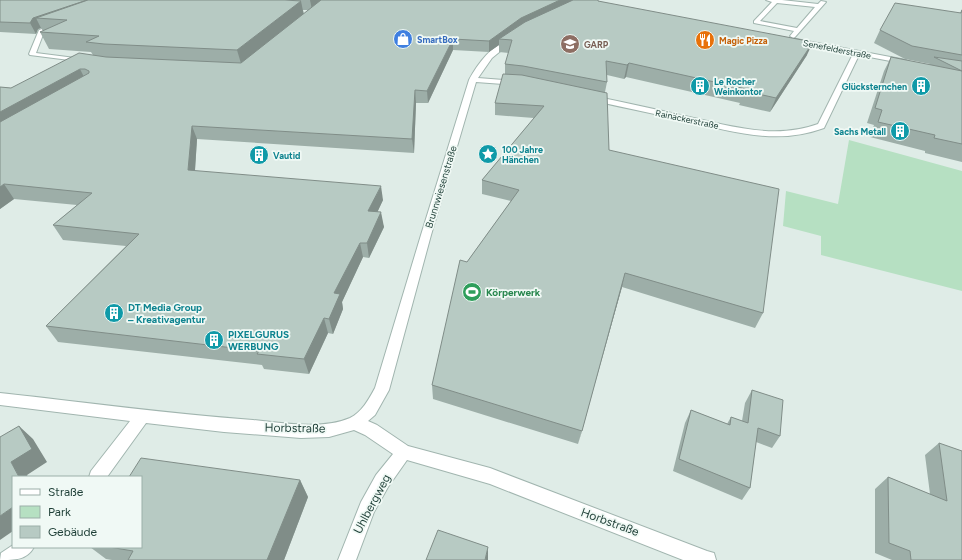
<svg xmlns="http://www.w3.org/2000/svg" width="962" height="560" font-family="Figtree,sans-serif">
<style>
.green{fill:#b6e0c2}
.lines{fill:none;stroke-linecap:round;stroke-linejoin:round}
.service-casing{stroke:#a1b5af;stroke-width:2}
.minor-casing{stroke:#a1b5af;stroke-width:2}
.service{fill:#fff;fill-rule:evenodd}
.minor{fill:#fff;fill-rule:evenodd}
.wall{fill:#9daea8;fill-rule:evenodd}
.shaded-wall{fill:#808d88}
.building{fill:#b7cac3;stroke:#808d88}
.labels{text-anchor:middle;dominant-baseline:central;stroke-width:3.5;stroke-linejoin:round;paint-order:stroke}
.far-shop-label{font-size:9px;font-weight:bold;fill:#366cbe;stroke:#f0f9f5;text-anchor:start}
.far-food-label{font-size:9px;font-weight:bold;fill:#c56008;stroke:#f0f9f5;text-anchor:start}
.far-education-label{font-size:9px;font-weight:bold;fill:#785e54;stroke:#f0f9f5;text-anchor:start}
.far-street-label{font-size:9px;fill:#1e3f37;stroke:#f0f9f5}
.far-culture-label{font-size:9px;font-weight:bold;fill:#0d838f;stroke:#f0f9f5;text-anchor:start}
.street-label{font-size:10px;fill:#1e3f37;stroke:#f0f9f5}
.leisure-label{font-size:10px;font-weight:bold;fill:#27864d;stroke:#f0f9f5;text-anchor:start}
.culture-label{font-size:10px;font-weight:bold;fill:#0d838f;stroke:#f0f9f5;text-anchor:start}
.near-street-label{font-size:12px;fill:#1e3f37;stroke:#f0f9f5}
</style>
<rect width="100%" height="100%" fill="#dfece7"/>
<polygon class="green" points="849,140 962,171 962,291 821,255 821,236 783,226 786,191 838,204"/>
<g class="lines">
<g class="service-casing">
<g id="service">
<path d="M766 0H782L818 4 821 1 826 2 795 37 793 38 790 36 794 31 754 23V21L772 2ZM777 3 815 7 797 28 760 21Z"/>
<polygon points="54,25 56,26 56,28 44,32 36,53 83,59 86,61 85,62 30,55 29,54 39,30"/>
</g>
</g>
<g class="minor-casing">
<g id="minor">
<path d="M512 37 515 39 514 40 492 58 478 78 518 81 522 83 518 85 476 82 431 235 389 390 375 415 368 421 377 425 408 446 490 468 707 551 714 553 716 560H683L490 484 407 460 388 487 374 512 356 560H338L361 502 376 475 393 454 365 435 354 430 329 437 301 438 224 432 146 423 107 477H89L91 471 130 421 0 405V393C84 402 169 414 253 420 282 423 322 430 350 418 362 412 369 399 375 388L421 235 469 80C478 63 493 44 512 37Z"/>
<path d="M796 39 906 60 909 62 906 64 859 55 824 128C775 146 731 131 682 120 656 114 630 109 604 103L589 98 593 96C622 102 651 108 680 115 725 124 772 141 818 124L853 54 794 42V40Z"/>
<path d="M13 545V547H34C27 560 15 560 0 560L1 553Z"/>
</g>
</g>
<use href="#service" class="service"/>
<use href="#minor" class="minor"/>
</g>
<g class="wall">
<path d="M0 0H598V1L807 55 770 112 739 105 740 103 626 77 624 79 607 75V82L605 92 609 150 763 313 755 328 622 287 578 444 433 399 432 385 467 262 511 201 482 194V180L534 118 495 115V103L505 74V64L509 53 499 52V45L489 52 453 50 428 103H416L414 153 197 139 195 171 383 200 377 212 384 227 369 258 363 257 342 302 343 309 333 334 328 333 309 374 264 369 262 365 58 342 46 326 126 246 63 240 53 225 77 205 14 199 0 209V87L11 88 93 55 91 52 49 49 40 32 43 31 41 28 38 29 36 34 0 32ZM303 10H308L304 14Z"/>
<polygon points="962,9 962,162 925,153 925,151 870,137 874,125 867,123 884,71 891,57 930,65 930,64 905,59 874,43 880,30 960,13"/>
<polygon points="752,390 780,436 772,448 756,442 750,488 742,500 673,471 685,423 691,410 727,424 731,417 742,421 745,403"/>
<polygon points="939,443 962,560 892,560 875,553 875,489 888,477 930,494 925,455"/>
<polygon points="300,480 308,497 284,560 112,560 106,559 90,547 141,547"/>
</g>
<g class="shaded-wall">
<polygon points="87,0 120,0 36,18 41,28 38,29 36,34 30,23 33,18"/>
<polygon points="310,0 325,0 312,10"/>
<polygon points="560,0 577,0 499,39 499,45 489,52 489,41 521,18"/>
<polygon points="301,1 304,16 242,67 237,50"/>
<polygon points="453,39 453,50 428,103 427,91"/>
<polygon points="813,42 807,55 770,112 776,98"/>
<polygon points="629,63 626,77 624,79 627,65"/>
<polygon points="80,69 86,81 0,130 0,112"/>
<polygon points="415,90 416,103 414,153 412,139"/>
<polygon points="192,126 197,139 194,184 188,170"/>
<polygon points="4,184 14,199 0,209 0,187"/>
<polygon points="381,186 383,200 371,226 368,211"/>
<polygon points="381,212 384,227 369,258 367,243"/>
<polygon points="360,243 363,257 342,302 343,309 333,334 329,319 334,293"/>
<polygon points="625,273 622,287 578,444 582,431"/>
<polygon points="324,318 328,333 309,374 304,359"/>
<polygon points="19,426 33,439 47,462 27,475 28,477 19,477 11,462"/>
<polygon points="300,480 308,497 284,560 267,560"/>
<polygon points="13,507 13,531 0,540 0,516"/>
<polygon points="488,547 488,560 485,560"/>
</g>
<g class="building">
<polygon points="0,0 87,0 33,18 30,23 0,22"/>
<polygon points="88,0 285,0 301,1 237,50 104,44 86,42 99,36 40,32 67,20 36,18"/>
<polygon points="321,0 560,0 521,18 489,41 453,39 427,91 415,90 412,139 192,126 188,170 381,186 368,211 381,212 367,243 360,243 334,293 340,294 329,319 324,318 304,359 257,354 259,351 46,326 139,234 53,225 92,193 4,184 0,187 0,122 89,73 89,71 85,69 80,69 0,112 0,87 11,88 79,53 106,57 241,63"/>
<polygon points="573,0 598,0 598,1 813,42 776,98 745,91 746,89 629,63 627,65 606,61 607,82 523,66 505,64 512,40 499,39 525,22"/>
<polygon points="895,3 961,13 962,10 962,55 912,46 880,30"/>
<polygon points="891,57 962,71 934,57 962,61 962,144 934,138 935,135 878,122 882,110 875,108"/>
<polygon points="503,74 522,75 607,93 609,150 779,189 763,313 625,273 582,431 432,385 460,260 467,262 519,190 482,180 544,106 495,103"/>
<polygon points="752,390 783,400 780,436 758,428 750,488 679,459 691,410 730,425 731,417 748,423"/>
<polygon points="19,426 32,449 11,462 19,477 13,477 13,507 0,516 0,437"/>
<polygon points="939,443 962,451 962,560 911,560 910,551 889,543 888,477 947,501"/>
<polygon points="141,458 300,480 267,560 128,560 133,551 109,547 141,547 141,477 129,477"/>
<polygon points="438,530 488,547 485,560 426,560"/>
</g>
<defs>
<g id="shop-disc" transform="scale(1)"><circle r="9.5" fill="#3f7fe0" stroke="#f0f9f5"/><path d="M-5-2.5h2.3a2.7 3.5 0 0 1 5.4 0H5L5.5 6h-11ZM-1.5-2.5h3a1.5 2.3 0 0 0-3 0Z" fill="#fff"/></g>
<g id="restaurant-disc" transform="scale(1)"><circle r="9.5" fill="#e8710a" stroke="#f0f9f5"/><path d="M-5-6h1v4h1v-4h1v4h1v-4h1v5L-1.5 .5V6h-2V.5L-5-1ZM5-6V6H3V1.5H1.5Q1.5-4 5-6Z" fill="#fff"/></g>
<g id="school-disc" transform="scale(1)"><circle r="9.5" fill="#8d6e63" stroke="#f0f9f5"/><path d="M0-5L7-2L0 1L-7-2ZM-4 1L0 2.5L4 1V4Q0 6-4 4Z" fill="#fff"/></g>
<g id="building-disc" transform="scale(1)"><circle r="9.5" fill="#0f9aa8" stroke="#f0f9f5"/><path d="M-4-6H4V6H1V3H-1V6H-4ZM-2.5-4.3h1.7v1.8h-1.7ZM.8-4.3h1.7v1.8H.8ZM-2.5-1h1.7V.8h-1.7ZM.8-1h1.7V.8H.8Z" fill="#fff"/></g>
<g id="sight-disc" transform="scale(1)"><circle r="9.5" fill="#0f9aa8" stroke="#f0f9f5"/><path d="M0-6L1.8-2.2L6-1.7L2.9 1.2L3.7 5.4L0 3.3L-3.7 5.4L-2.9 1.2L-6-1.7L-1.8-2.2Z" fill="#fff"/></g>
<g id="stadium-disc" transform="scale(1)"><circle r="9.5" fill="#2e9e5b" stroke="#f0f9f5"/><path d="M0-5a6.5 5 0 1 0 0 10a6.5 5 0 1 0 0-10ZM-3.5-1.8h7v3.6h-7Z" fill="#fff"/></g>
</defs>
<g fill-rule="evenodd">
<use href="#shop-disc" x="403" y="39"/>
<use href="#restaurant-disc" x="705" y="40"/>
<use href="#school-disc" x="570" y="44"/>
<use href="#building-disc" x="700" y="86"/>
<use href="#building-disc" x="921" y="86"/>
<use href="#building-disc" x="900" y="131"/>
<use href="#sight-disc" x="488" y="154"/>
<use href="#building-disc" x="259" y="155"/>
<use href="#stadium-disc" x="472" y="292"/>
<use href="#building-disc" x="114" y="313"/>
<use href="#building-disc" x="214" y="340"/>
</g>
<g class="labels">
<g class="far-shop-label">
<text x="417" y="39">SmartBox</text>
</g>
<g class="far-food-label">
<text x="719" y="40">Magic Pizza</text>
</g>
<g class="far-education-label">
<text x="584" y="44">GARP</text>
</g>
<g class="far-street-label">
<text transform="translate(837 49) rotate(11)">Senefelderstraße</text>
<text transform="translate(687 119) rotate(12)">Rainäckerstraße</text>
</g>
<g class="far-culture-label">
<text x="714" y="81">Le Rocher<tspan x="714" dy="10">Weinkontor</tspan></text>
<text x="907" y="86" text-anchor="end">Glücksternchen</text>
<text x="886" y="131" text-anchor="end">Sachs Metall</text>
<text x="502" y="149">100 Jahre<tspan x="502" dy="10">Hänchen</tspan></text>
<text x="273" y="155">Vautid</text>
</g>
<g class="street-label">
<text transform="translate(441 187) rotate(-73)">Brunnwiesenstraße</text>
</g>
<g class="leisure-label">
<text x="486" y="292">Körperwerk</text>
</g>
<g class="culture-label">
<text x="128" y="307">DT Media Group<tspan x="128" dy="12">– Kreativagentur</tspan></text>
<text x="228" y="334">PIXELGURUS<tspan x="228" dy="12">WERBUNG</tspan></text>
</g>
<g class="near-street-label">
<text transform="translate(295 428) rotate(1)">Horbstraße</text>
<text transform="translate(372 504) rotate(-62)">Uhlbergweg</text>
<text transform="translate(610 522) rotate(20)">Horbstraße</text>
</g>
</g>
<rect x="12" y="476" width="130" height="72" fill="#f0f9f5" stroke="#9cafa9"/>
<rect x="20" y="489" width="20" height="6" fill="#ffffff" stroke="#9cafa9"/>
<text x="48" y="496" font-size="12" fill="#1e3f37">Straße</text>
<rect x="20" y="506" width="20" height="12" fill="#b6e0c2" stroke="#9cafa9"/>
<text x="48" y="516" font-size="12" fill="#1e3f37">Park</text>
<rect x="20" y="526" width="20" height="12" fill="#b7cac3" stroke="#9cafa9"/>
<text x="48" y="536" font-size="12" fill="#1e3f37">Gebäude</text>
</svg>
